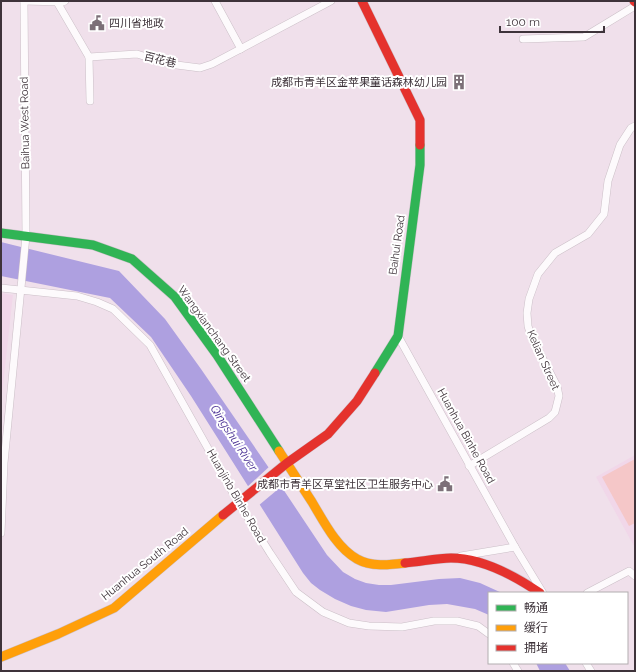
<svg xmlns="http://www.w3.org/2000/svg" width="636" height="672" font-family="Raleway,'Noto Sans SC',sans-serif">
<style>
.built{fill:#f1d7e9}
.green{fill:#f5c7c8}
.water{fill:#aea0e0}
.pier{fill:#f0e0eb}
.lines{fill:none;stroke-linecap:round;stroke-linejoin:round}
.street-casing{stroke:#cbbfc7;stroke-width:8}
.fast-casing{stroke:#cbbfc7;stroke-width:10}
.slow-casing{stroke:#cbbfc7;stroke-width:10}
.jam-casing{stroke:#cbbfc7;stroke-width:10}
.street{stroke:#fdfafc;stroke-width:7}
.fast{stroke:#30b455;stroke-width:9}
.slow{stroke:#ff9f0a;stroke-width:9}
.jam{stroke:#e5322d;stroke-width:9}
.labels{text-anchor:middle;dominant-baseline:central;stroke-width:4;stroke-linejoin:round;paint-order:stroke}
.poi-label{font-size:11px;fill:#3e333a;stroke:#fff;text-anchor:end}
.street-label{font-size:11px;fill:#3e333a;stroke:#fff}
.water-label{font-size:12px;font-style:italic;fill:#482e93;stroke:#fff}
</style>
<rect width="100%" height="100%" fill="#f0e0eb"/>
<g class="built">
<polygon points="1,293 13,295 1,404"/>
<polygon points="635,455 635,548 596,477"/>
</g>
<polygon class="green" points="635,459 635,523 629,526 602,477"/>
<g class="water">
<polygon points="1,242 13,245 119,271 165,319 201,369 269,468 327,555 343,572 355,579 366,583 379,585 391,585 439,579 460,578 480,583 502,593 489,593 489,615 475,609 447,604 429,605 386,612 366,610 351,606 335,599 320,590 311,583 303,573 191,396 151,337 110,298 1,276"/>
<polygon points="536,663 565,663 570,671 540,671"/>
</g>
<polygon class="pier" points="270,466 283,485 258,506 246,488"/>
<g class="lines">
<g class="street-casing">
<g id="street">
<polyline points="24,1 63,2 65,1"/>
<polyline points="215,1 241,49"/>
<polyline points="57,2 89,57 137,54 169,64 200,68 212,64 331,1"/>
<polyline points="523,39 584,37 635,6"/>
<polyline points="89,57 90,101"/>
<polyline points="1,288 77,296 97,302 113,309 150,345 238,502 270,553 296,592 323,612 349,623 369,626 402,627 434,621 457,621 478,626 489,634"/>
<polyline points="398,336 515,547 543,593"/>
<polyline points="469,466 549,418 555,412 559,396 557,386 531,336 528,326 527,313 529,299 538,274 555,253 588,234 604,214 608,181 620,145 631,128 635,126"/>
<polyline points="1,533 4,463 26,236 24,1"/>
<polyline points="461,556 515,547"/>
<polyline points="587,593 629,571 635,576"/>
<polyline points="513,663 518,671"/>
<polyline points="586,663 591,671"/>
</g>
</g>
<g class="fast-casing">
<g id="fast">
<polyline points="1,233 93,245 132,259 175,297 217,355 279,451"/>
<polyline points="375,373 398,336 420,165 420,145"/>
</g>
</g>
<g class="slow-casing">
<g id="slow">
<path d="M279 451C290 468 301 485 312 502 324 522 337 548 357 559 371 567 389 565 405 563"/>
<polyline points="1,657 58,634 114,608 223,515"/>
</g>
</g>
<g class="jam-casing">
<g id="jam">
<polyline points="362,1 420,120 420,145"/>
<polyline points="634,1 635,2"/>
<polyline points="223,515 287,463 328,434 357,401 375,373"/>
<path d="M405 563C420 562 436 558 451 558 483 558 515 576 540 593"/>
</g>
</g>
<use href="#street" class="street"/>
<use href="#fast" class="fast"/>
<use href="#slow" class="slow"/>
<use href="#jam" class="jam"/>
</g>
<defs>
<g id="civic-bare" transform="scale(1.2)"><path d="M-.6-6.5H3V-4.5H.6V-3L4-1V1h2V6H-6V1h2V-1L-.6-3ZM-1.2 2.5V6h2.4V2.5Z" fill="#7c7078" stroke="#fff" stroke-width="2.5" paint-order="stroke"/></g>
<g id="building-bare" transform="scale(1.2)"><path d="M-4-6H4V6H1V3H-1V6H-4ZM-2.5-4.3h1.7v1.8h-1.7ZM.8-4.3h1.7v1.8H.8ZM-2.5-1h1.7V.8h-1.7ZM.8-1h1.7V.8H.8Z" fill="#7c7078" stroke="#fff" stroke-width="2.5" paint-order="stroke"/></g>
</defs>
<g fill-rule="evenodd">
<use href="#civic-bare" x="97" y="23"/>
<use href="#building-bare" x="459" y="82"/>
<use href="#civic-bare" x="445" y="484"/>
</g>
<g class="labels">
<g class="poi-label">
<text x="109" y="23" text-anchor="start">四川省地政</text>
<text x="447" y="82">成都市青羊区金苹果童话森林幼儿园</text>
<text x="433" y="484">成都市青羊区草堂社区卫生服务中心</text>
</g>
<g class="street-label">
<text transform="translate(160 60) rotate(14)">百花巷</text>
<text transform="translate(25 123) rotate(-91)">Baihua West Road</text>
<text transform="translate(397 245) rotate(-82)">Baihui Road</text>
<text transform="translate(214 334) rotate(54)">Wangxianchang Street</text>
<text transform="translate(543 360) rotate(66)">Kelian Street</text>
<text transform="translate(466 436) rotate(61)">Huanhua Binhe Road</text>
<text transform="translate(236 496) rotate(60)">Huanjinb Binhe Road</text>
<text transform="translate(145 564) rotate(-39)">Huanhua South Road</text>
</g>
<g class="water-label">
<text transform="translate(234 438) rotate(57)">Qingshui River</text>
</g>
</g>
<rect width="636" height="672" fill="none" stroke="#3e333a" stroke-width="4"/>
<rect x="488" y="592" width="140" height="72" fill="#ffffff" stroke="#b2adb0"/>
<rect x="496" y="605" width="20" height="6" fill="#30b455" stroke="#b2adb0"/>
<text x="524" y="612" font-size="12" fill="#3e333a">畅通</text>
<rect x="496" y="625" width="20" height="6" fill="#ff9f0a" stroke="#b2adb0"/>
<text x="524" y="632" font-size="12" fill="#3e333a">缓行</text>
<rect x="496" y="645" width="20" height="6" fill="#e5322d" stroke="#b2adb0"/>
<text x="524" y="652" font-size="12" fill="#3e333a">拥堵</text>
<path d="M500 26v6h104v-6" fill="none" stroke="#3e333a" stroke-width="2"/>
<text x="506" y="26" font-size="12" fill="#3e333a" stroke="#ffffff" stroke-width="3" paint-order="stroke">100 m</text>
</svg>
